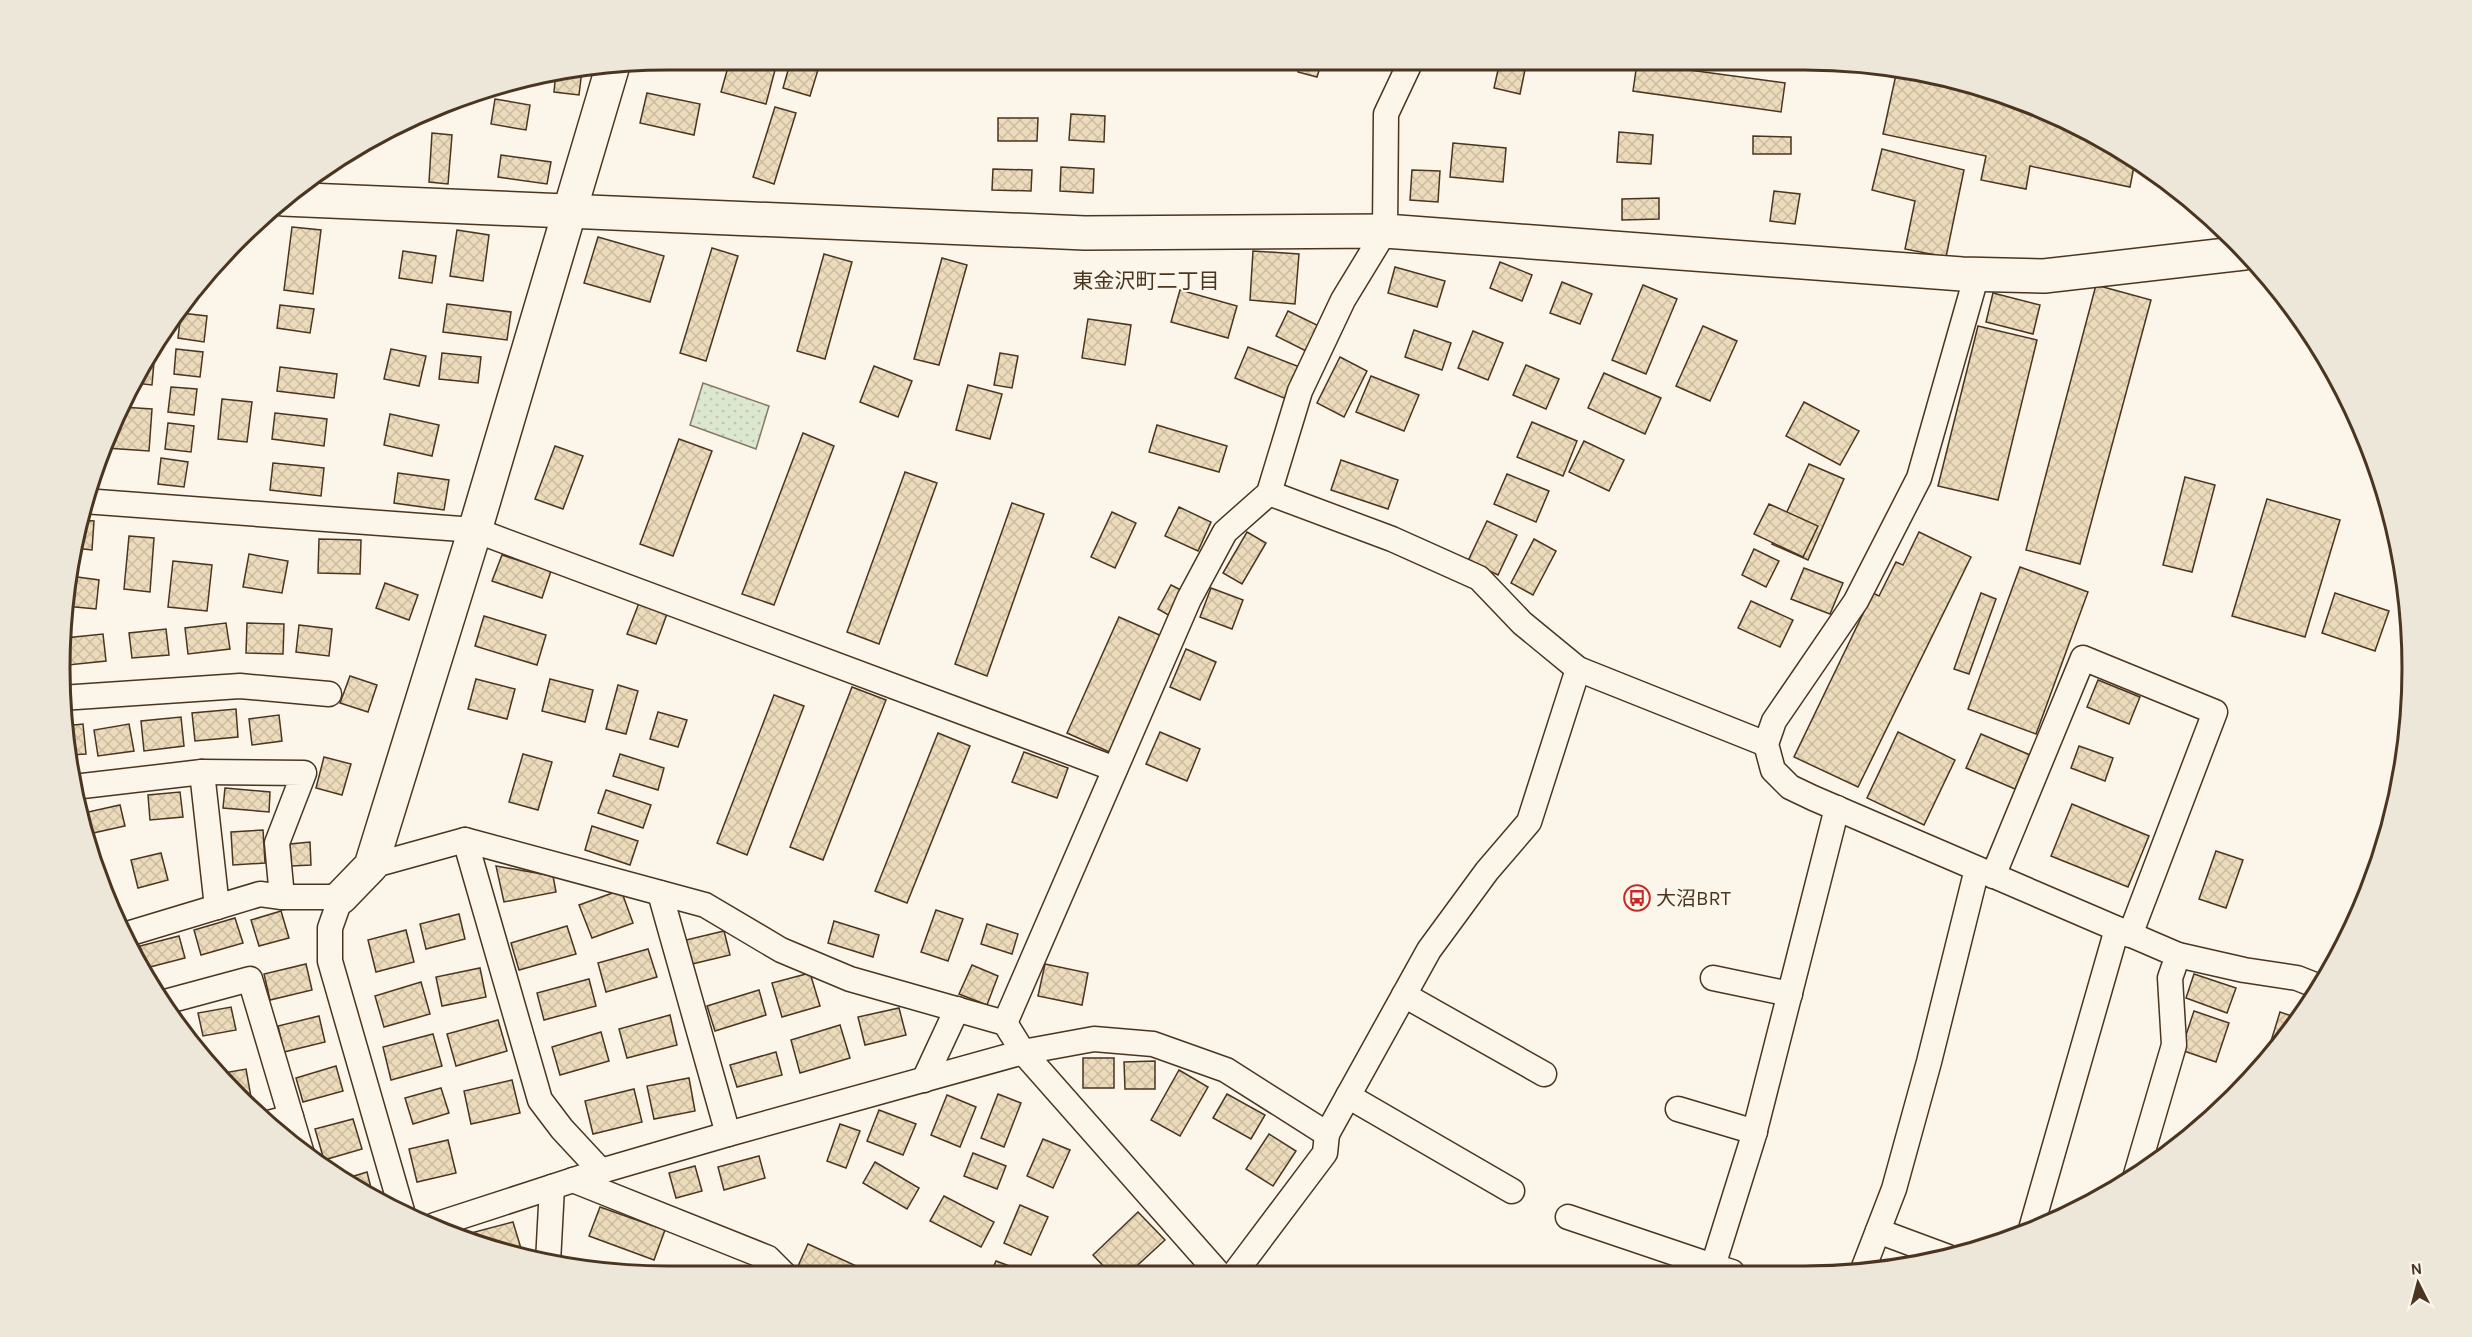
<svg xmlns="http://www.w3.org/2000/svg" width="2472" height="1337" font-family="Karla,'Noto Sans JP',sans-serif">
<style>
.green{fill:url(#green-dots);stroke:#887966;stroke-width:1.5}
.building{fill:url(#building-cross-hatch);stroke:#4a3520;stroke-width:1.5}
.lines{fill:none;stroke-linecap:round;stroke-linejoin:round}
.street-casing{stroke:#4a3520;stroke-width:27}
.secondary-casing{stroke:#4a3520;stroke-width:36}
.street{stroke:#fbf6e9;stroke-width:24}
.secondary{stroke:#fbf6e9;stroke-width:33}
.labels{text-anchor:middle;dominant-baseline:central;stroke-width:4.5;stroke-linejoin:round;paint-order:stroke}
.poi-label{font-size:20px;fill:#4a3520;stroke:#fbf6e9;text-anchor:start}
.neighbourhood-label{font-size:21px;fill:#4a3520;stroke:#fbf6e9}
.rim{fill:none;stroke:#4a3520;stroke-width:3}
</style>
<defs>
<pattern id="green-dots" width="8" height="8" patternUnits="userSpaceOnUse" patternTransform="scale(1.5)"><rect width="8" height="8" fill="#dce7d0"/><path d="M2 2h.1M6 6h.1" fill="none" stroke="#bec7b2" stroke-width="1.8" stroke-linecap="round"/></pattern>
<pattern id="building-cross-hatch" width="8" height="8" patternUnits="userSpaceOnUse" patternTransform="scale(1.5)"><rect width="8" height="8" fill="#ecdcbc"/><path d="M0 0l8 8M0 8l8-8" fill="none" stroke="#ccbda1"/></pattern>
</defs>
<rect width="100%" height="100%" fill="#fbf6e9"/>
<polygon class="green" points="703,383 769,406 756,449 690,425"/>
<g class="building">
<polygon points="688,60 709,60 707,65"/>
<polygon points="730,60 739,60 775,70 766,104 721,92"/>
<polygon points="791,60 821,60 810,96 783,88"/>
<polygon points="1301,61 1322,61 1317,77 1298,72"/>
<polygon points="1500,61 1526,65 1520,94 1494,88"/>
<polygon points="1637,63 1785,83 1781,112 1633,91"/>
<polygon points="574,69 582,70 579,95 554,92 556,71"/>
<polygon points="1897,70 1961,81 2107,141 2135,161 2130,187 2030,166 2026,189 1981,180 1986,156 1883,134"/>
<polygon points="647,93 700,104 694,135 640,123"/>
<polygon points="495,99 530,105 526,130 491,124"/>
<polygon points="775,107 796,113 774,184 753,177"/>
<polygon points="1071,114 1105,116 1104,142 1069,140"/>
<polygon points="998,118 1038,118 1037,141 998,141"/>
<polygon points="1619,132 1653,135 1651,164 1617,162"/>
<polygon points="432,133 452,135 448,184 429,182"/>
<polygon points="1753,136 1791,137 1791,154 1753,154"/>
<polygon points="1453,143 1506,148 1503,182 1450,177"/>
<polygon points="1882,149 1964,170 1946,257 1905,249 1915,201 1872,190"/>
<polygon points="501,155 551,162 547,184 498,177"/>
<polygon points="1061,167 1094,169 1093,193 1060,191"/>
<polygon points="993,169 1032,170 1031,191 992,190"/>
<polygon points="1412,170 1440,171 1438,202 1410,200"/>
<polygon points="1774,191 1800,194 1795,224 1770,221"/>
<polygon points="1659,198 1659,219 1622,220 1622,199"/>
<polygon points="2201,208 2214,221 2201,221"/>
<polygon points="292,227 321,230 313,294 284,290"/>
<polygon points="457,230 489,235 483,281 450,276"/>
<polygon points="598,237 664,256 650,302 584,283"/>
<polygon points="712,248 738,256 706,361 680,353"/>
<polygon points="403,251 436,256 432,283 399,278"/>
<polygon points="1253,251 1299,254 1295,304 1250,300"/>
<polygon points="824,254 852,262 825,359 797,351"/>
<polygon points="942,258 967,265 939,365 914,359"/>
<polygon points="1500,262 1532,275 1522,301 1490,288"/>
<polygon points="1395,267 1445,281 1437,307 1388,293"/>
<polygon points="1562,282 1592,294 1580,324 1550,313"/>
<polygon points="1643,285 1677,299 1646,374 1612,360"/>
<polygon points="2096,285 2151,300 2080,564 2026,550"/>
<polygon points="1180,290 1237,306 1228,338 1171,322"/>
<polygon points="1993,293 2040,305 2033,334 1986,322"/>
<polygon points="447,304 511,312 507,340 443,332"/>
<polygon points="280,305 314,309 310,333 277,328"/>
<polygon points="1288,311 1321,327 1308,352 1276,336"/>
<polygon points="181,313 207,316 204,342 178,338"/>
<polygon points="1088,319 1131,325 1125,365 1082,358"/>
<polygon points="1703,326 1737,341 1710,401 1676,386"/>
<polygon points="1978,326 2037,340 1998,500 1938,486"/>
<polygon points="1414,330 1451,343 1442,370 1405,357"/>
<polygon points="1473,331 1503,343 1488,380 1458,368"/>
<polygon points="1248,347 1302,368 1289,400 1235,378"/>
<polygon points="176,349 203,352 200,377 174,374"/>
<polygon points="391,349 426,356 419,386 384,379"/>
<polygon points="152,350 155,350 152,385 134,383"/>
<polygon points="442,353 481,357 478,383 439,379"/>
<polygon points="1000,353 1018,356 1012,388 994,385"/>
<polygon points="1340,357 1367,371 1344,417 1317,403"/>
<polygon points="1526,365 1559,379 1546,409 1513,395"/>
<polygon points="874,366 912,381 898,417 860,402"/>
<polygon points="280,367 337,374 334,398 277,391"/>
<polygon points="1604,373 1661,398 1645,434 1588,408"/>
<polygon points="1371,376 1419,395 1404,431 1356,412"/>
<polygon points="968,385 1002,394 990,439 956,430"/>
<polygon points="171,387 197,389 194,415 168,412"/>
<polygon points="222,399 252,402 247,442 218,439"/>
<polygon points="1804,402 1859,431 1840,465 1786,436"/>
<polygon points="122,407 152,409 149,451 106,448 107,434"/>
<polygon points="275,413 327,419 324,446 272,439"/>
<polygon points="390,414 439,425 432,456 384,445"/>
<polygon points="1532,422 1577,441 1563,476 1517,457"/>
<polygon points="168,423 194,426 191,452 165,449"/>
<polygon points="1157,425 1227,446 1219,472 1149,452"/>
<polygon points="803,433 834,446 774,605 742,594"/>
<polygon points="679,439 712,451 673,556 640,544"/>
<polygon points="1584,441 1624,460 1609,491 1569,472"/>
<polygon points="555,446 583,456 563,509 535,499"/>
<polygon points="161,458 188,462 184,487 158,484"/>
<polygon points="1341,460 1398,480 1388,509 1331,490"/>
<polygon points="273,463 324,468 321,496 270,490"/>
<polygon points="1809,464 1844,479 1808,560 1772,544"/>
<polygon points="905,472 937,483 879,644 847,632"/>
<polygon points="398,473 449,480 444,510 394,503"/>
<polygon points="1507,474 1549,491 1536,522 1494,504"/>
<polygon points="2185,477 2215,485 2192,572 2163,565"/>
<polygon points="2267,499 2340,520 2305,637 2232,616"/>
<polygon points="1012,503 1044,514 987,676 955,664"/>
<polygon points="1769,504 1818,526 1803,557 1754,534"/>
<polygon points="1179,507 1211,522 1198,551 1165,536"/>
<polygon points="1112,512 1136,523 1115,568 1091,557"/>
<polygon points="79,520 94,521 92,550 75,548"/>
<polygon points="1487,521 1517,535 1498,575 1468,561"/>
<polygon points="1247,532 1266,543 1242,584 1223,573"/>
<polygon points="1919,532 1971,557 1858,787 1794,757 1873,593 1879,596 1896,562 1903,565"/>
<polygon points="129,536 154,538 150,592 124,589"/>
<polygon points="319,539 361,540 360,574 318,573"/>
<polygon points="1534,539 1556,551 1533,595 1511,583"/>
<polygon points="1754,549 1779,561 1766,587 1742,575"/>
<polygon points="249,554 288,561 282,593 243,587"/>
<polygon points="502,555 551,571 542,598 492,581"/>
<polygon points="173,561 212,565 207,611 168,607"/>
<polygon points="2020,567 2088,592 2036,734 1968,709"/>
<polygon points="1804,568 1843,583 1830,614 1791,599"/>
<polygon points="70,576 99,580 96,609 65,606"/>
<polygon points="385,583 418,595 409,620 376,608"/>
<polygon points="1171,585 1183,591 1170,616 1158,609"/>
<polygon points="1211,588 1243,600 1232,629 1200,617"/>
<polygon points="1981,593 1996,599 1969,674 1954,669"/>
<polygon points="2335,593 2389,611 2375,651 2322,633"/>
<polygon points="1751,601 1793,620 1780,647 1738,628"/>
<polygon points="639,603 667,614 656,644 627,634"/>
<polygon points="484,616 546,635 537,665 475,646"/>
<polygon points="1119,617 1166,638 1114,754 1067,733"/>
<polygon points="226,623 230,649 188,654 185,628"/>
<polygon points="247,623 284,624 283,654 246,653"/>
<polygon points="299,625 332,629 329,656 296,652"/>
<polygon points="166,629 169,655 132,658 129,633"/>
<polygon points="103,634 106,661 68,665 65,638"/>
<polygon points="1186,649 1216,662 1200,700 1170,687"/>
<polygon points="350,676 377,685 368,712 340,703"/>
<polygon points="476,679 515,689 507,719 468,709"/>
<polygon points="550,679 593,690 585,722 542,711"/>
<polygon points="2098,680 2140,697 2129,724 2087,707"/>
<polygon points="618,685 638,691 626,734 606,729"/>
<polygon points="852,687 886,700 823,860 790,847"/>
<polygon points="774,695 804,706 747,855 717,843"/>
<polygon points="236,709 238,737 195,741 192,713"/>
<polygon points="658,712 687,720 678,747 650,739"/>
<polygon points="279,715 282,741 252,745 249,719"/>
<polygon points="181,717 184,746 144,751 141,721"/>
<polygon points="83,724 86,754 69,755 64,726"/>
<polygon points="129,724 134,751 98,756 94,730"/>
<polygon points="1160,732 1200,749 1187,781 1146,764"/>
<polygon points="1898,732 1955,760 1924,825 1867,798"/>
<polygon points="938,733 970,746 907,903 875,891"/>
<polygon points="1981,734 2030,755 2015,789 1966,768"/>
<polygon points="2079,746 2113,758 2105,781 2071,768"/>
<polygon points="1024,752 1068,768 1057,798 1012,782"/>
<polygon points="523,754 552,762 538,810 509,802"/>
<polygon points="620,754 664,768 658,790 613,776"/>
<polygon points="324,757 351,764 342,795 316,788"/>
<polygon points="225,788 270,792 269,812 223,808"/>
<polygon points="606,790 651,805 643,828 598,813"/>
<polygon points="180,792 183,817 150,820 148,795"/>
<polygon points="2072,804 2149,836 2128,887 2051,856"/>
<polygon points="120,805 125,826 93,833 88,812"/>
<polygon points="592,826 638,841 630,865 585,850"/>
<polygon points="263,830 265,863 233,865 231,832"/>
<polygon points="310,842 311,865 291,866 290,844"/>
<polygon points="2216,851 2243,860 2226,908 2199,899"/>
<polygon points="161,853 168,880 138,888 131,860"/>
<polygon points="98,865 105,893 104,893 94,866"/>
<polygon points="496,866 553,876 556,892 504,902"/>
<polygon points="621,890 633,923 592,938 579,905"/>
<polygon points="936,910 963,919 948,961 921,952"/>
<polygon points="281,911 289,938 259,946 251,920"/>
<polygon points="459,914 465,939 426,949 420,924"/>
<polygon points="235,918 243,943 201,955 194,930"/>
<polygon points="834,921 879,935 873,957 828,943"/>
<polygon points="987,924 1018,934 1012,954 981,944"/>
<polygon points="567,926 576,954 519,970 511,943"/>
<polygon points="406,930 414,962 376,972 368,940"/>
<polygon points="724,931 730,955 692,964 686,940"/>
<polygon points="179,936 185,958 146,968 140,946"/>
<polygon points="648,949 657,977 606,992 598,963"/>
<polygon points="306,964 312,990 270,1000 264,974"/>
<polygon points="1045,964 1088,973 1082,1005 1038,996"/>
<polygon points="972,965 998,976 987,1005 959,994"/>
<polygon points="480,968 486,997 442,1006 436,977"/>
<polygon points="810,973 820,1006 782,1017 772,983"/>
<polygon points="2194,974 2236,988 2227,1013 2186,998"/>
<polygon points="589,979 596,1006 544,1020 537,993"/>
<polygon points="421,982 430,1014 384,1027 375,996"/>
<polygon points="759,990 766,1015 715,1031 707,1006"/>
<polygon points="231,1007 236,1030 203,1036 198,1013"/>
<polygon points="899,1008 906,1035 865,1045 858,1017"/>
<polygon points="2194,1011 2229,1023 2216,1062 2181,1050"/>
<polygon points="2280,1012 2298,1018 2263,1067"/>
<polygon points="670,1015 677,1045 627,1058 619,1029"/>
<polygon points="319,1016 325,1042 284,1052 278,1026"/>
<polygon points="498,1020 507,1051 456,1066 447,1034"/>
<polygon points="182,1021 186,1036 175,1023"/>
<polygon points="840,1025 850,1058 800,1073 791,1040"/>
<polygon points="601,1032 609,1061 560,1075 552,1047"/>
<polygon points="433,1034 442,1066 391,1080 383,1047"/>
<polygon points="776,1052 782,1075 737,1087 730,1065"/>
<rect x="1083" y="1058" width="31" height="30"/>
<polygon points="1155,1061 1155,1089 1125,1089 1124,1062"/>
<polygon points="336,1066 343,1091 303,1102 296,1078"/>
<polygon points="246,1069 251,1097 241,1098 219,1077 218,1074"/>
<polygon points="1179,1070 1208,1087 1180,1136 1151,1120"/>
<polygon points="689,1078 695,1111 654,1119 647,1086"/>
<polygon points="512,1080 520,1113 471,1124 464,1091"/>
<polygon points="441,1088 449,1113 413,1124 405,1098"/>
<polygon points="634,1089 642,1122 593,1134 585,1101"/>
<polygon points="998,1094 1021,1103 1004,1147 981,1138"/>
<polygon points="1227,1094 1265,1115 1251,1139 1213,1118"/>
<polygon points="947,1095 976,1107 960,1147 931,1135"/>
<polygon points="879,1110 916,1124 903,1155 867,1141"/>
<polygon points="353,1119 362,1149 324,1160 315,1129"/>
<polygon points="840,1124 860,1131 846,1168 827,1161"/>
<polygon points="1269,1134 1296,1151 1273,1186 1246,1169"/>
<polygon points="1043,1139 1070,1150 1053,1188 1027,1176"/>
<polygon points="448,1140 456,1173 417,1182 409,1149"/>
<polygon points="973,1153 1006,1166 997,1189 964,1176"/>
<polygon points="759,1156 765,1178 724,1190 718,1167"/>
<polygon points="875,1162 919,1188 907,1209 863,1183"/>
<polygon points="695,1166 702,1191 676,1198 669,1173"/>
<polygon points="367,1172 374,1200 341,1180"/>
<polygon points="944,1196 994,1222 981,1247 930,1221"/>
<polygon points="1020,1205 1048,1217 1031,1255 1004,1243"/>
<polygon points="600,1207 665,1230 654,1260 589,1236"/>
<polygon points="1138,1212 1165,1240 1128,1274 1111,1274 1093,1255"/>
<polygon points="513,1222 523,1255 511,1256 473,1241 471,1233"/>
<polygon points="808,1244 876,1275 818,1275 798,1266"/>
<polygon points="996,1261 1015,1268 1012,1275 990,1275"/>
</g>
<g class="lines">
<g class="street-casing">
<g id="street">
<polyline points="1977,274 1919,478 1856,601 1774,721 1766,744 1773,770 1790,787 1813,798 2178,955 2244,970 2297,978 2320,987"/>
<polyline points="1269,493 1392,539 1479,578 1522,623 1578,669 1766,744"/>
<polyline points="84,501 475,530 1115,769"/>
<polyline points="61,698 240,686 329,694"/>
<polyline points="202,772 304,773 277,843 282,897"/>
<polyline points="74,787 202,772 217,907"/>
<polyline points="465,840 540,1100 562,1129 601,1171"/>
<polyline points="371,866 465,840 705,905 781,950 850,979 1005,1023 1023,1052 1219,1274"/>
<polyline points="1993,876 2083,658 2215,712 2130,935"/>
<polyline points="660,893 728,1134"/>
<polyline points="124,935 260,894 282,897 341,897 330,928 330,961 402,1211"/>
<polyline points="1713,978 1790,994"/>
<polyline points="1404,995 1544,1074"/>
<polyline points="161,1003 250,979 302,1154"/>
<polyline points="1005,1023 1189,599 1225,532 1269,493 1300,391 1343,300 1385,231 1386,114 1411,61"/>
<polyline points="924,1080 957,1009"/>
<polyline points="1348,1096 1512,1191"/>
<polyline points="1678,1109 1755,1132"/>
<polyline points="268,1123 291,1117"/>
<polyline points="2135,1178 2174,1045 2170,978 2178,955"/>
<polyline points="573,1180 768,1258 785,1275"/>
<polyline points="1568,1217 1713,1266"/>
<polyline points="435,1225 601,1171 728,1134 1023,1052 1094,1039 1153,1044 1226,1070 1327,1134 1429,950 1487,871 1529,822 1578,669"/>
<polyline points="2031,1229 2117,929"/>
<polyline points="1878,1231 1948,1257"/>
<polyline points="548,1262 552,1187"/>
<polyline points="1732,1272 1713,1266 1753,1138 1837,808"/>
<polyline points="1862,1272 1894,1189 1929,1062 1977,869"/>
<polyline points="1234,1274 1325,1153 1327,1134"/>
</g>
</g>
<g class="secondary-casing">
<g id="secondary">
<polyline points="283,199 1085,233 1385,231 1962,274 2044,276 2244,253"/>
<polyline points="341,897 371,866 475,530 613,65"/>
</g>
</g>
<use href="#street" class="street"/>
<use href="#secondary" class="secondary"/>
</g>
<defs>
<g id="bus-ring" transform="scale(1.35)"><circle r="9.5" fill="#fbf6e9" stroke="#c62828" stroke-width="1.5"/><path d="M-5-6H5V4H4V6H2V4H-2V6H-4V4H-5ZM-3.5-4V0h7V-4ZM-3.5 1.2v1.5H-2V1.2ZM2 1.2v1.5H3.5V1.2Z" fill="#c62828"/></g>
</defs>
<g fill-rule="evenodd">
<use href="#bus-ring" x="1637" y="898"/>
</g>
<g class="labels">
<g class="poi-label">
<text x="1656" y="898">大沼BRT</text>
</g>
<g class="neighbourhood-label">
<text x="1146" y="281">東金沢町二丁目</text>
</g>
</g>
<path d="M0 0H2472V1337H0ZM668 70H1804A598 598 0 0 1 2402 668V668A598 598 0 0 1 1804 1266H668A598 598 0 0 1 70 668V668A598 598 0 0 1 668 70Z" fill="#ede7d9" fill-rule="evenodd"/>
<path class="rim" d="M668 70H1804A598 598 0 0 1 2402 668V668A598 598 0 0 1 1804 1266H668A598 598 0 0 1 70 668V668A598 598 0 0 1 668 70Z"/>
<g transform="translate(2418 1283) rotate(354)" stroke="#fbf6e9" stroke-width="4.5" paint-order="stroke">
<path d="M0-4.5L10 22L0 15L-10 22Z" fill="#4a3520"/>
<text y="-9" font-size="16" font-weight="bold" text-anchor="middle" fill="#4a3520">N</text>
</g>
</svg>
